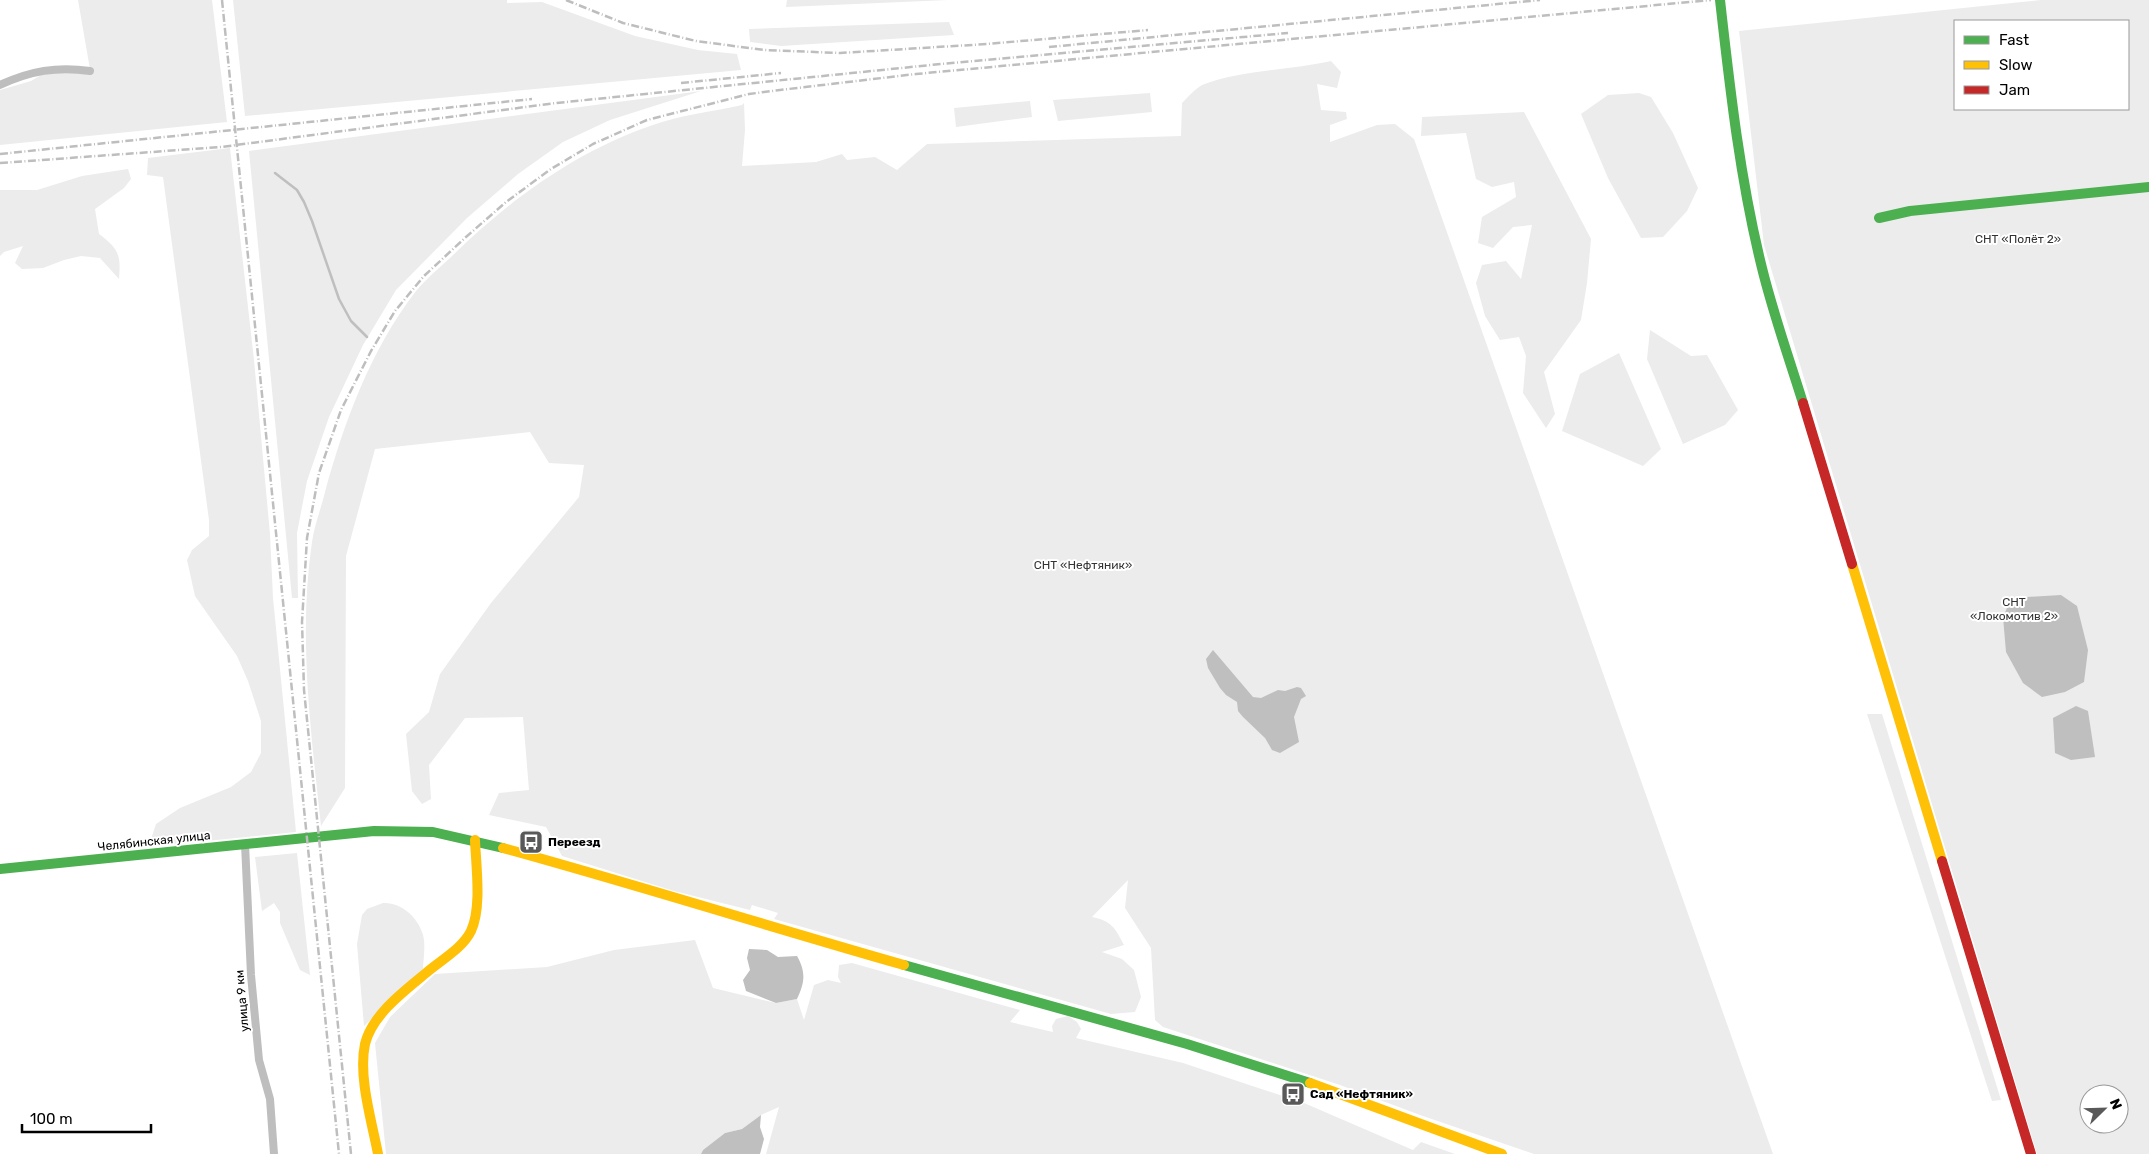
<svg xmlns="http://www.w3.org/2000/svg" width="2149" height="1154" font-family="Rubik,sans-serif">
<style>
.green{fill:#ececec;fill-rule:evenodd}
.water{fill:#bfbfbf}
.lines{fill:none;stroke-linecap:round;stroke-linejoin:round}
.stream{stroke:#bfbfbf;stroke-width:2.5}
.street{stroke:#bebebe;stroke-width:8}
.fast{stroke:#4caf50;stroke-width:10}
.slow{stroke:#ffc107;stroke-width:10}
.jam{stroke:#c62828;stroke-width:10}
.rail{stroke:#bebebe;stroke-width:2.5;stroke-dasharray:8 2.5 1 2.5;stroke-linecap:butt}
.labels{text-anchor:middle;dominant-baseline:central;stroke-width:4;stroke-linejoin:round;paint-order:stroke}
.park-label{font-size:12px;fill:#333;stroke:#fff}
.street-label{font-size:12px;fill:#000;stroke:#fff}
.poi-label{font-size:12px;font-weight:bold;fill:#000;stroke:#fff;text-anchor:start}
</style>
<rect width="100%" height="100%" fill="#fff"/>
<g class="green">
<polygon points="78,0 212,0 227,122 0,145 0,90 31,81 51,69 91,75"/>
<polygon points="233,0 507,0 507,3 542,2 635,36 698,50 737,54 741,70 245,116"/>
<polygon points="787,0 948,0 786,7"/>
<path d="M2041 0H2149V1154H2037L1764 245 1739 31ZM1955 21H2128V109H1955ZM2089 1094H2119V1124H2089Z"/>
<polygon points="949,22 954,35 781,46 750,42 749,29"/>
<path d="M1331 61 1341 72 1337 88 1317 84 1321 110 1346 112 1347 119 1330 125V142L1377 125 1395 124 1414 139 1773 1154H1534L1420 1115 1340 1085 1163 1027 1155 1020 1151 948 1125 908 1128 880 1092 917C1112 921 1115 928 1124 945L1102 952 1122 959 1134 970 1141 997 1135 1012 1111 1014 774 919 778 913 752 905 750 910 674 891 562 856 546 827 489 815 499 793 529 790 523 717 465 718 429 765 431 799 422 804 412 791 406 734 429 712 440 674 491 603 579 497 584 465 549 463 530 432 375 449 346 556 345 788 321 826C311 732 298 636 312 542 314 526 321 509 325 492 344 422 371 349 416 291 426 279 439 268 450 258 508 201 573 153 650 126 680 115 711 112 742 105L744 103 745 130 742 166 816 162 842 154 847 160 875 157 897 170 927 144 1181 136 1182 103C1188 97 1195 89 1202 85 1238 70 1292 70 1331 61Z"/>
<polygon points="701,91 610,120 563,142 518,174 467,218 396,290 363,345 329,417 307,481 297,533 298,598 292,598 249,151"/>
<polygon points="1150,93 1152,112 1058,121 1053,100"/>
<polygon points="1639,93 1651,97 1673,133 1698,188 1687,211 1663,237 1641,238 1608,178 1581,114 1608,95"/>
<polygon points="1030,101 1032,117 956,127 954,108"/>
<polygon points="1524,112 1591,239 1587,283 1581,320 1544,372 1555,414 1546,428 1523,393 1526,356 1519,337 1500,340 1485,316 1476,283 1482,265 1506,261 1521,279 1532,225 1513,227 1493,248 1478,243 1482,217 1516,197 1514,182 1492,187 1476,179 1466,133 1421,136 1422,117"/>
<polygon points="230,148 254,360 270,534 273,598 296,832 157,846 152,836 156,824 180,808 231,787 251,772 261,753 261,721 248,681 237,656 195,596 187,560 192,550 209,536 209,520 163,177 147,175 148,158"/>
<path d="M128 169 131 179 124 188 95 209 99 234C119 249 121 255 119 279L100 258 81 256 64 260 43 268 22 269 15 263 23 246 4 252 0 256V190H37L82 176Z"/>
<polygon points="1650,330 1691,356 1707,355 1738,410 1725,425 1683,444 1647,359"/>
<polygon points="1619,353 1661,449 1643,466 1562,431 1580,374"/>
<polygon points="1867,714 1882,714 2001,1100 1992,1101"/>
<polygon points="297,853 310,975 300,970 280,923 280,912 274,903 262,911 255,857"/>
<path d="M383 903C401 902 418 917 423 935 426 946 423 960 423 971L364 1026 357 944 362 915 367 909Z"/>
<polygon points="695,940 713,988 776,1003 797,999 804,1020 814,985 828,980 841,983 838,977 839,965 852,963 1020,1010 1010,1022 1053,1032 1052,1026 1056,1019 1068,1016 1077,1022 1081,1029 1076,1038 1183,1063 1304,1103 1413,1150 1421,1142 1455,1154 766,1154 779,1107 761,1115 742,1129 725,1133 703,1150 701,1154 386,1154 375,1043 390,1017 435,974 547,967 614,950"/>
</g>
<g class="water">
<polygon points="2061,595 2077,606 2088,650 2084,682 2065,692 2042,697 2023,683 2006,652 2003,617 2010,601 2027,597"/>
<polygon points="1213,650 1253,697 1261,698 1278,690 1285,691 1297,687 1301,688 1306,696 1301,699 1294,717 1299,742 1280,753 1272,750 1265,738 1243,717 1238,711 1237,702 1226,695 1220,688 1208,668 1206,659"/>
<polygon points="2076,706 2088,711 2095,757 2071,760 2055,753 2053,718"/>
<path d="M749 949 767 950 778 957 797 956C806 972 805 982 797 999L776 1003 746 991 743 980 750 970 747 958Z"/>
<polygon points="761,1115 760,1127 764,1139 760,1154 701,1154 703,1150 725,1133 742,1129"/>
</g>
<g class="lines">
<polyline class="stream" points="275,173 297,190 304,202 312,221 339,299 351,321 367,337"/>
<g class="street">
<path d="M0 85C30 71 57 66 90 71"/>
<polyline points="245,844 251,975 259,1060 270,1099 274,1154"/>
</g>
<g class="fast">
<path d="M1720 0C1730 89 1740 180 1762 268 1773 313 1789 358 1803 403"/>
<polyline points="1879,218 1910,211 2149,187"/>
<polyline points="0,869 374,831 433,832 503,848"/>
<polyline points="904,965 1187,1044 1310,1083"/>
</g>
<g class="slow">
<polyline points="1852,564 1942,861"/>
<path d="M503 848C638 885 770 927 904 965"/>
<polyline points="1310,1083 1502,1154"/>
<path d="M378 1154C372 1122 358 1077 365 1044 372 1015 404 991 426 973 441 960 462 949 471 931 482 908 476 866 475 840"/>
</g>
<g class="jam">
<polyline points="1803,403 1852,564"/>
<polyline points="1942,861 2031,1154"/>
</g>
<g class="rail">
<polyline points="222,0 339,1154"/>
<polyline points="566,0 623,23 696,41 764,50 840,53 987,44 1148,30"/>
<polyline points="1049,47 1540,0"/>
<polyline points="681,83 781,73"/>
<polyline points="0,154 532,99"/>
<polyline points="0,163 221,147 556,103 941,64 1288,33"/>
<polyline points="351,1154 304,690 302,622 307,538 319,473 341,410 371,351 395,311 424,276 466,237 506,202 551,169 593,144 647,120 749,94 780,90 916,74 1711,0"/>
</g>
</g>
<defs>
<g id="bus-square" transform="scale(1.25)"><rect x="-9" y="-9" width="18" height="18" rx="4" fill="#595959" stroke="#fff"/><path d="M-5-6H5V4H4V6H2V4H-2V6H-4V4H-5ZM-3.5-4V0h7V-4ZM-3.5 1.2v1.5H-2V1.2ZM2 1.2v1.5H3.5V1.2Z" fill="#fff"/></g>
</defs>
<g fill-rule="evenodd">
<use href="#bus-square" x="531" y="842"/>
<use href="#bus-square" x="1293" y="1094"/>
</g>
<g class="labels">
<g class="park-label">
<text x="2018" y="239">СНТ «Полёт 2»</text>
<text x="1083" y="565">СНТ «Нефтяник»</text>
<text x="2014" y="602">СНТ<tspan x="2014" dy="14">«Локомотив 2»</tspan></text>
</g>
<g class="street-label">
<text transform="translate(154 841) rotate(-6)">Челябинская улица</text>
<text transform="translate(242 1001) rotate(-95)">улица 9 км</text>
</g>
<g class="poi-label">
<text x="548" y="842">Переезд</text>
<text x="1310" y="1094">Сад «Нефтяник»</text>
</g>
</g>
<rect x="1954" y="20" width="175" height="90" fill="#ffffff" stroke="#999999"/>
<rect x="1964" y="36" width="25" height="8" fill="#4caf50" stroke="#999999"/>
<text x="1999" y="45" font-size="15" fill="#000000">Fast</text>
<rect x="1964" y="61" width="25" height="8" fill="#ffc107" stroke="#999999"/>
<text x="1999" y="70" font-size="15" fill="#000000">Slow</text>
<rect x="1964" y="86" width="25" height="8" fill="#c62828" stroke="#999999"/>
<text x="1999" y="95" font-size="15" fill="#000000">Jam</text>
<g transform="translate(2104 1109) rotate(67)"><circle r="24" fill="#ffffff" stroke="#999999"/>
<path d="M0-4L9 19L0 12L-9 19Z" fill="#595959"/>
<text y="-8" font-size="14" font-weight="bold" text-anchor="middle" fill="#000000">N</text>
</g>
<path d="M22 1124v8h129v-8" fill="none" stroke="#000000" stroke-width="2.5"/>
<text x="30" y="1124" font-size="15" fill="#000000" stroke="#ffffff" stroke-width="4" paint-order="stroke">100 m</text>
</svg>
